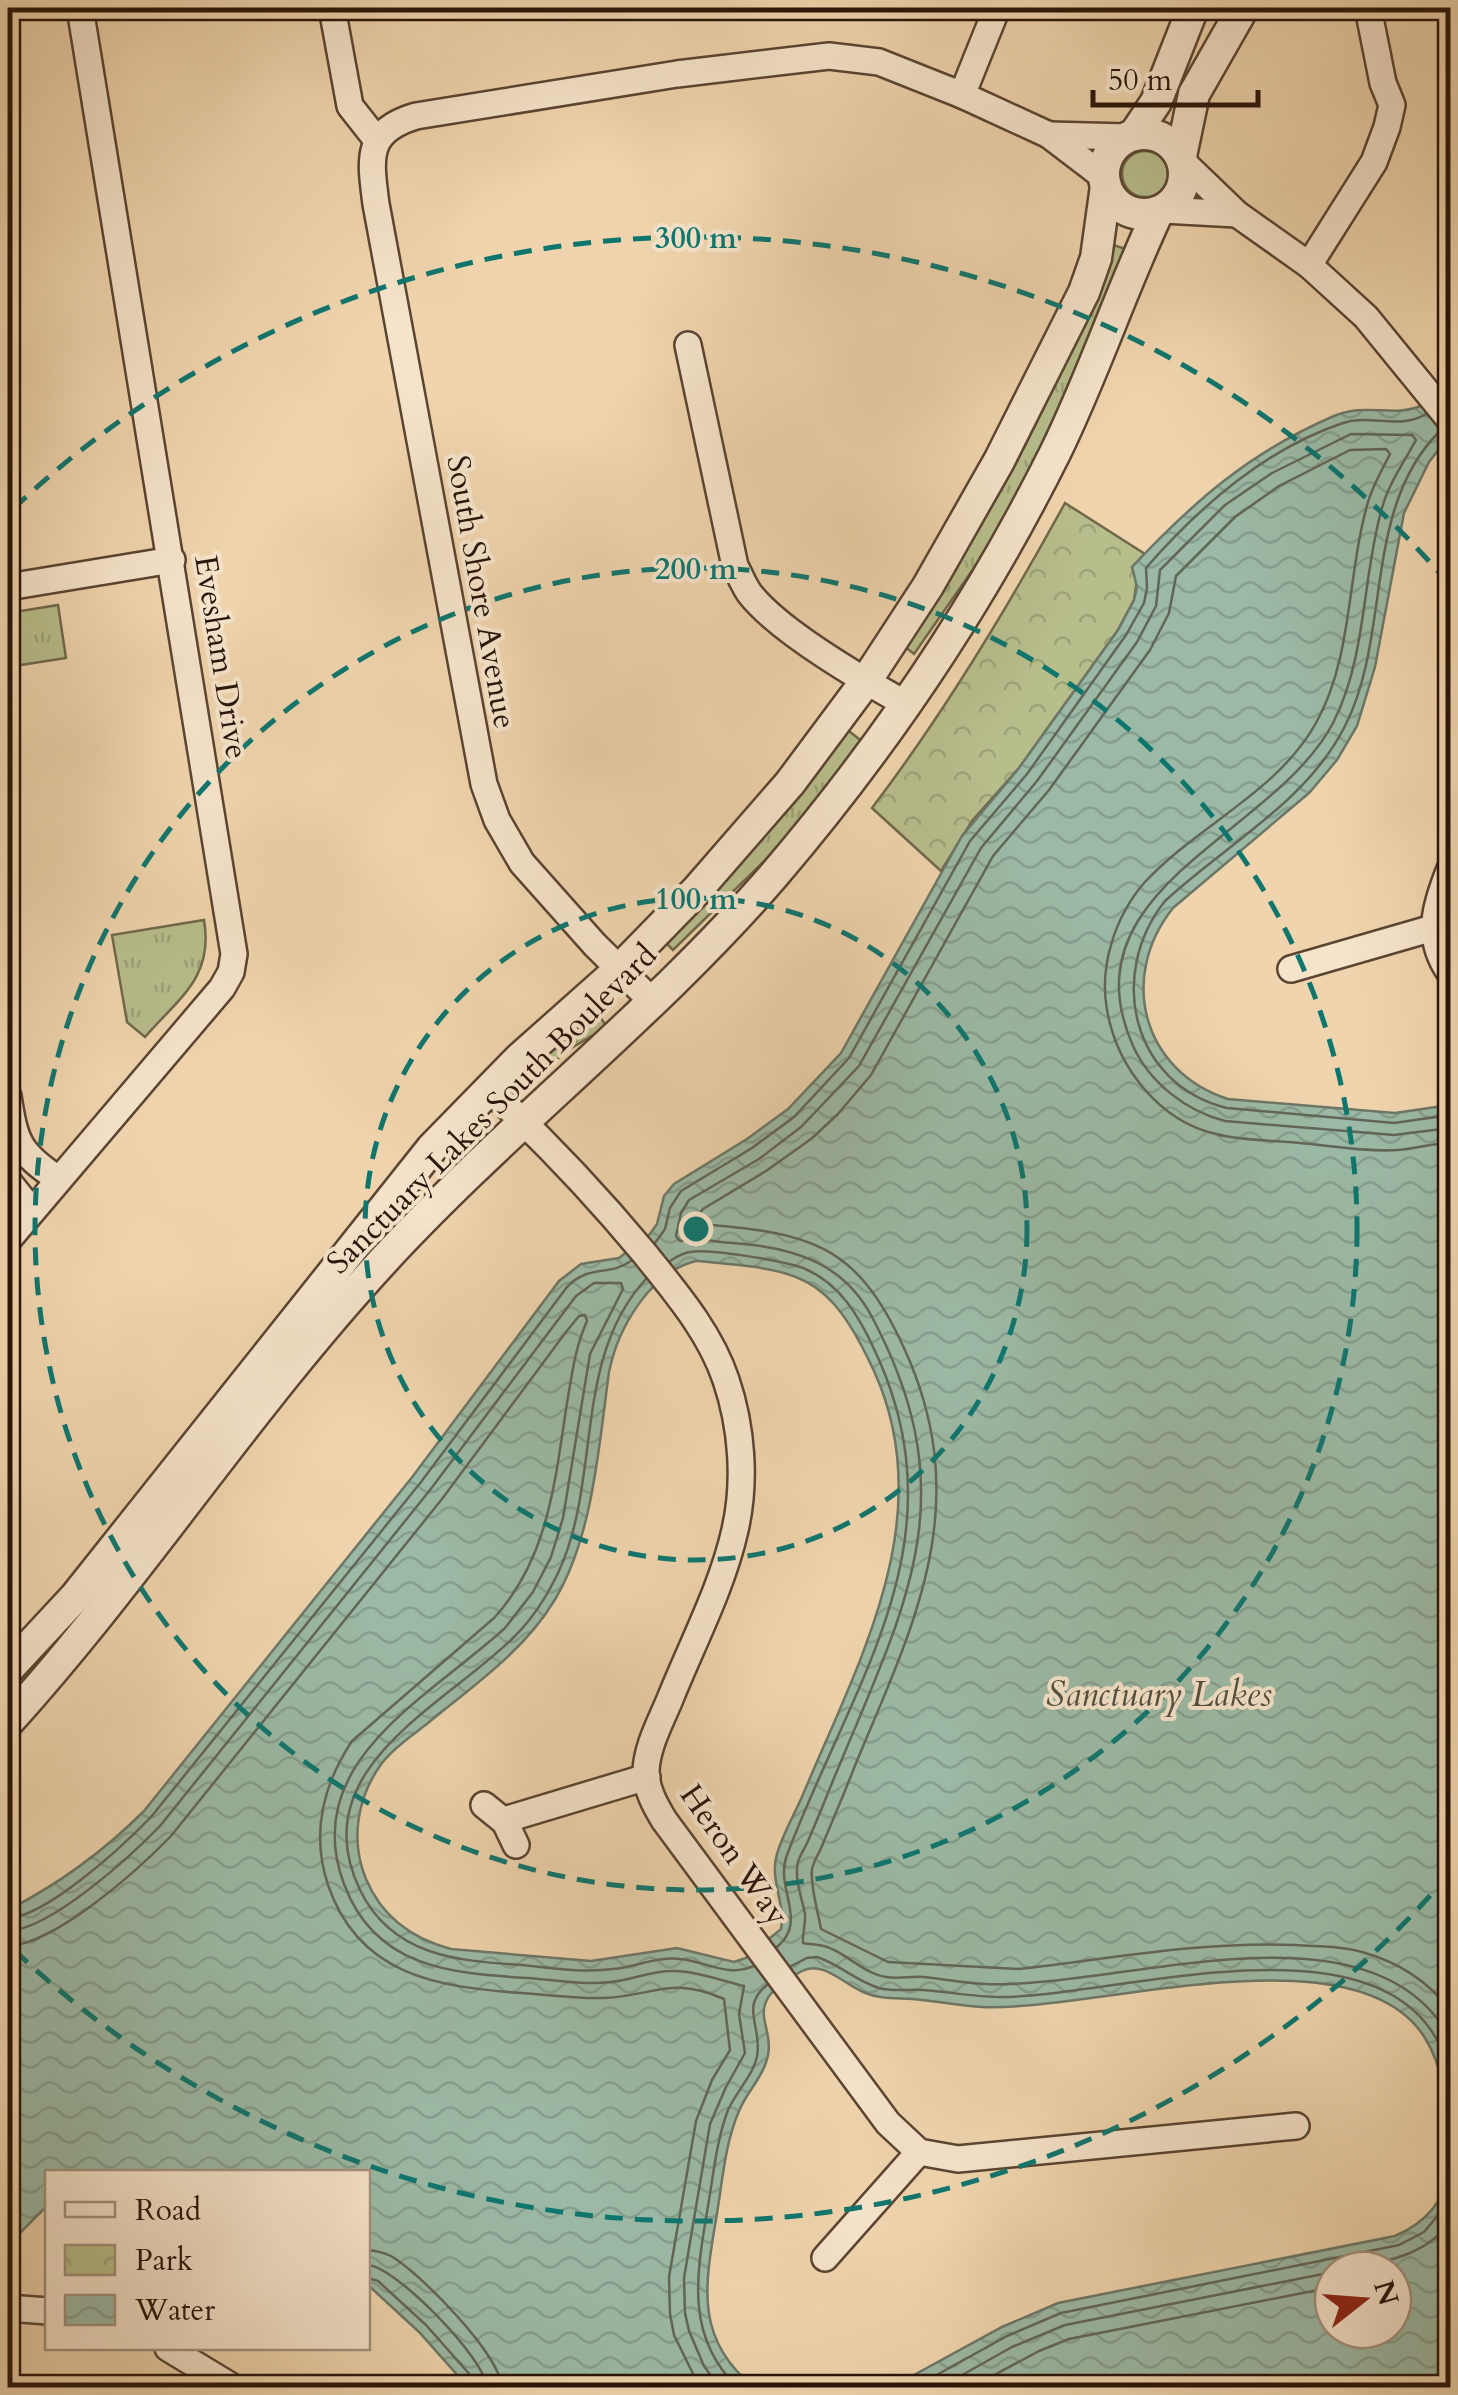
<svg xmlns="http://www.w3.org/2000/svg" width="1458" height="2395" font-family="Cardo,serif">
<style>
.grass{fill:url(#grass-tufts);stroke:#70684a;stroke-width:2.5}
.park{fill:url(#park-crowns);stroke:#70684a;stroke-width:2.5}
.garden{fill:#b7bd8b;stroke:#70684a;stroke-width:2.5}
.water{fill:url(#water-waves);stroke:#6d7767;stroke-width:2.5;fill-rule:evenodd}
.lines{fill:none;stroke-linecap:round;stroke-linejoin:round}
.shore{stroke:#626657;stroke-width:2.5}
.minor-casing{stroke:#5a4432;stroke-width:30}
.tertiary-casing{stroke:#5a4432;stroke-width:35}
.minor{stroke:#f5e3ca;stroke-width:25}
.tertiary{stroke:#f5e3ca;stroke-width:30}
.ring{fill:none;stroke:#0f766e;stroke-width:5;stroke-dasharray:18 12}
.labels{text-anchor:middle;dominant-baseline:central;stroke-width:8;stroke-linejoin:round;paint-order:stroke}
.street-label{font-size:32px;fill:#291409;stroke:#f5e3ca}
.water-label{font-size:35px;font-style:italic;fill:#514e40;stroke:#f5e3ca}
.centre{fill:#0f766e;stroke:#f5e3ca;stroke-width:5}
.ring-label{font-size:30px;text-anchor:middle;font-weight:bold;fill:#0f766e;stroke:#f5e3ca;stroke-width:8;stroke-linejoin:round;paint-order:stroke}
</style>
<defs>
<pattern id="grass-tufts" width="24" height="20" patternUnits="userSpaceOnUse" patternTransform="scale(2.5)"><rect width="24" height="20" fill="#b7bd8b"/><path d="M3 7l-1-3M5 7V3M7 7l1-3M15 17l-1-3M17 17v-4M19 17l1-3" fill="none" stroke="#9da277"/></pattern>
<pattern id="park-crowns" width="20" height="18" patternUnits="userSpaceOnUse" patternTransform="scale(2.5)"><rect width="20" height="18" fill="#b7bd8b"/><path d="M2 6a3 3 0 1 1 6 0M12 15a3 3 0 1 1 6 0" fill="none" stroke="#9da277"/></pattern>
<pattern id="water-waves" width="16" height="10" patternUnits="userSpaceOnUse" patternTransform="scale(2.5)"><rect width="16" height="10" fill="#9bb9a5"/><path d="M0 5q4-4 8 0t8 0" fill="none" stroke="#869e8d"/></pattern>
</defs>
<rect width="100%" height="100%" fill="#efd4ad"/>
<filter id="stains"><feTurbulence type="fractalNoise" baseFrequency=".002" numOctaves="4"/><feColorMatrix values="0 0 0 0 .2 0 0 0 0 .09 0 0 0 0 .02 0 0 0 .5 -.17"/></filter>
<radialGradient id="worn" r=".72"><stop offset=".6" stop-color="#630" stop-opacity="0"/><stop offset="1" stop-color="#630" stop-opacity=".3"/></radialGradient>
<g class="grass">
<polygon points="1113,245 1126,249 1078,375 997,535 914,654 904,646"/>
<polygon points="58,605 66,658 8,667 8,613"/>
<polygon points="845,728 864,743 789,837 673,950 664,941"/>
<path d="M204 920C214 977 179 998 145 1037L127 1022 112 935Z"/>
<polygon points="594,1008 607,1027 568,1050 546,1068 537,1059"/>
</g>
<path class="park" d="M1065 503 1145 554 1132 567 1137 580 1134 600 1118 630 1019 768 972 821 941 871 872 808C945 712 1007 609 1065 503Z"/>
<circle class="garden" cx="1145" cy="174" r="23"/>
<g class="water">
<path d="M1450 377V435L1429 462 1404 513 1375 667 1357 726 1337 760 1309 793 1173 908C1118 977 1142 1071 1228 1099L1395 1113 1450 1105V2156C1446 2116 1447 2073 1425 2038 1356 1927 1092 2012 982 2007 962 2006 942 2002 922 2000 901 1997 883 2001 863 1992 844 1984 822 1960 802 1971 733 2008 782 2024 765 2065 759 2081 746 2094 739 2111 726 2141 723 2175 718 2207 707 2277 690 2336 754 2387H468L419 2332 368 2285V2172H48L47 2206 8 2245V1910C59 1884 103 1852 144 1811L413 1476 559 1281 581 1264 619 1258 650 1234 657 1224 664 1196 674 1184 747 1139 788 1109 841 1053 962 836 1019 768 1118 630 1134 600 1137 587 1132 567C1194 501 1250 452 1334 416 1378 397 1415 434 1450 377ZM696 1261C801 1270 828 1272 874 1371 940 1516 860 1659 804 1792 796 1812 783 1833 777 1854 769 1879 786 1905 781 1929L746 1958 734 1962 677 1948 591 1961 451 1949C413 1939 382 1917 366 1879 350 1840 357 1797 382 1763 394 1747 413 1735 428 1723 473 1686 524 1651 554 1601 593 1538 599 1444 609 1372 618 1328 650 1272 696 1261Z"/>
<path d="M1450 2165V2387H892L1002 2327 1058 2303 1395 2236C1426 2223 1447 2199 1450 2165ZM1393 2270V2330H1333V2270Z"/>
</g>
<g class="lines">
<g class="shore">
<path d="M1440 431C1362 508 1392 634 1345 726 1307 802 1225 845 1165 901 1107 974 1131 1084 1227 1108L1394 1123 1450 1115"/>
<path d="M1450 1128 1394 1135 1225 1121C1186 1111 1150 1083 1133 1046 1063 887 1274 836 1333 723 1367 657 1362 577 1382 508 1389 483 1404 462 1416 440L1412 435 1351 434 1272 473 1225 505 1160 570 1156 606 1137 642 1037 781 981 848 859 1066 801 1127 759 1159 689 1200 681 1213 676 1236 680 1241C699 1237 714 1242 733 1243 792 1247 843 1262 872 1317 967 1496 907 1602 837 1771 827 1795 818 1818 808 1841 805 1848 800 1855 798 1862 794 1879 802 1898 805 1914 806 1924 802 1934 803 1943 813 1945 822 1944 832 1949 850 1957 866 1974 886 1977 898 1979 912 1976 924 1977 944 1979 964 1983 985 1984 1116 1990 1371 1893 1450 2038"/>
<path d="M1450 1143C1432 1143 1416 1149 1398 1150 1366 1152 1332 1146 1300 1143 1272 1140 1243 1141 1216 1134 1159 1121 1117 1067 1107 1010 1099 966 1115 917 1144 883 1196 826 1277 793 1316 723 1353 657 1347 574 1368 502 1373 485 1382 470 1390 454L1386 449 1350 450 1279 486 1235 517 1176 576 1169 613 1150 650 1049 790 993 856 871 1075 837 1115 811 1139 766 1171 703 1209 696 1218 700 1224C809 1233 856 1242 904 1348 975 1503 916 1620 856 1763 846 1789 835 1815 824 1841 821 1850 814 1860 812 1869 810 1887 818 1911 821 1929L888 1962 1019 1969C1110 1959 1202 1941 1294 1945 1317 1946 1340 1946 1362 1952 1398 1962 1428 1981 1450 2010"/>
<path d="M655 1243 665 1229 670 1208 681 1191 752 1148 794 1117 849 1058 970 841 1027 774 1126 635 1144 603 1147 588 1146 568C1199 507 1265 449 1343 423 1371 414 1400 430 1426 414"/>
<path d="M670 1261C676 1257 683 1253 690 1252 708 1248 784 1261 803 1268 840 1283 859 1316 875 1351 964 1542 852 1682 787 1855 774 1888 809 1921 777 1947"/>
<path d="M646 1279C572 1359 602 1480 558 1573 547 1596 533 1618 515 1636 447 1705 301 1768 360 1890 392 1956 457 1961 522 1965 552 1968 583 1973 613 1969 635 1967 658 1956 680 1959 705 1961 729 1978 753 1966"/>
<path d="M8 1919C49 1914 121 1848 151 1817L421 1482 567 1287C589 1264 608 1277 631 1261"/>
<path d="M8 1931C51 1929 130 1857 160 1826L430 1490 576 1296 594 1283H621L623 1289 590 1354 563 1518 551 1557 533 1592 505 1628C430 1697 298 1762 344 1884 375 1968 450 1973 527 1978 555 1980 583 1985 611 1982 631 1980 651 1971 671 1971 692 1970 724 1981 744 1986L739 2014 745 2053 726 2087 710 2124 684 2278 685 2313 689 2331 704 2366 720 2388"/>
<path d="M8 1946C56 1944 138 1870 171 1836L442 1499 566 1332 579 1316 585 1315 587 1321C575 1348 572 1374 567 1403 555 1480 549 1558 494 1618L352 1741C323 1785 311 1834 328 1885 359 1976 438 1987 521 1993 549 1995 577 1999 605 1998 656 1995 671 1976 724 1999L730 2050 712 2080 696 2121 669 2277 670 2314 674 2335 700 2388"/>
<path d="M791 1966 807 1958 817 1957C839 1964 856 1981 879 1988 893 1992 910 1989 924 1990 950 1992 975 1997 1001 1997 1122 1997 1409 1900 1450 2074"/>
<path d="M368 2250C376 2251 383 2252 391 2256 420 2273 501 2355 502 2388"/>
<path d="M368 2265C396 2267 486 2359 487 2388"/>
<path d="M1343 2270C1383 2262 1423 2257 1450 2223"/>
<polyline points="368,2278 378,2281 426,2325 472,2377 475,2388"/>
<path d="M738 2388C682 2334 698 2268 709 2200 714 2170 717 2139 728 2110 736 2092 754 2074 757 2056 763 2028 739 2007 767 1985"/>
<polyline points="913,2388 1007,2336 1061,2313 1399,2245 1424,2232 1450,2201"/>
<polyline points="939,2388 1012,2347 1065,2325 1333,2272"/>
<polyline points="970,2388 1039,2351 1069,2339 1333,2287"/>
</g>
<g class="minor-casing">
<g id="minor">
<polyline points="332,8 350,106 376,139"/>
<polyline points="962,95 997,8"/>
<polyline points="1049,135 1127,137"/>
<polyline points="1184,163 1237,214 1309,265 1366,317 1450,420"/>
<polyline points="1163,210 1237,214"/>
<polyline points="1309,265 1374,162 1387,127 1392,105 1383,83 1368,8"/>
<path d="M688 345 735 566C740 575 744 586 750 594 780 632 863 680 906 704"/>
<polyline points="8,587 172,560"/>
<path d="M1450 869C1435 906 1425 938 1450 973"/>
<polyline points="1291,969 1433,928"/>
<path d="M652 1001 595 945 522 863 497 820 484 784 376 204C370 158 365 131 416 116L677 74 829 56 879 62 962 95 1049 135 1104 177"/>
<path d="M489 1089C545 1141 596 1195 645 1254 676 1293 710 1332 726 1380 742 1427 746 1482 735 1530 722 1588 692 1644 670 1699 661 1721 647 1746 646 1771 646 1789 655 1805 664 1820L888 2123 919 2152 958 2159 1296 2126"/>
<path d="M8 1096C15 1142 19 1153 58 1179"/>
<polyline points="8,1181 32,1211"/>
<polyline points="8,1240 222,988 231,972 234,954 80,8"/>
<polyline points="484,1805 505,1822 516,1845"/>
<polyline points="504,1820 647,1777"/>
<polyline points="825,2258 919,2152"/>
<polyline points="8,2308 48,2311"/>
<polyline points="168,2348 234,2388"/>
</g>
</g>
<g class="tertiary-casing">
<g id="tertiary">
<circle cx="1144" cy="174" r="40"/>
<polyline points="1134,135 1156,102 1193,8"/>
<polyline points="1181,156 1194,94 1243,8"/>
<polyline points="8,1669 75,1597 432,1148 519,1059 619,970 696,891 790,783 866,681 928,586 999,461 1084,292 1096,258 1106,186"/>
<path d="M8 1722C141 1575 249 1406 384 1260 508 1126 655 1013 774 875 885 745 980 604 1056 451 1094 373 1121 291 1158 212"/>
</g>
</g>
<use href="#minor" class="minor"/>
<use href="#tertiary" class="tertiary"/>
</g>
<g class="ring">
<circle cx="696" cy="1229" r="331"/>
<circle cx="696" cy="1229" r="661"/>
<path d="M1450 1873A992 992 0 0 1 13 1949M13 509A992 992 0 0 1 1450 585"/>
</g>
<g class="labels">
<g class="street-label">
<text transform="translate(481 592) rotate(80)">South Shore Avenue</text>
<text transform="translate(221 657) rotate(81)">Evesham Drive</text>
<text transform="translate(492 1109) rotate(-45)">Sanctuary Lakes South Boulevard</text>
<text transform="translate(734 1855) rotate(55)">Heron Way</text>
</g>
<g class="water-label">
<text x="1159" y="1695">Sanctuary Lakes</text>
</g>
</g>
<circle cx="696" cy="1229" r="15" class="centre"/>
<g class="ring-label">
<text x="696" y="248">300 m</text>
<text x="696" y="579">200 m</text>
<text x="696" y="909">100 m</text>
</g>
<rect width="1458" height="2395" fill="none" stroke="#efd4ad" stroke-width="40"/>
<rect x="10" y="10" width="1438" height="2375" fill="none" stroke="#291409" stroke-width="5"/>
<rect x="20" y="20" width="1418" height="2355" fill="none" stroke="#291409" stroke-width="2.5"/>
<rect x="45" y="2170" width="325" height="180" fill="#f5e3ca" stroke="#a3907d" stroke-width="2.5"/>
<rect x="65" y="2202" width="50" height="15" fill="#f5e3ca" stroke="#a3907d" stroke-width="2.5"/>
<text x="135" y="2220" font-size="30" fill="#291409">Road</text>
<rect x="65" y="2245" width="50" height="30" fill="url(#park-crowns)" stroke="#a3907d" stroke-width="2.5"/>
<text x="135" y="2270" font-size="30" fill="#291409">Park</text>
<rect x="65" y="2295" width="50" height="30" fill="url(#water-waves)" stroke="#a3907d" stroke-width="2.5"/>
<text x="135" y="2320" font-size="30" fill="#291409">Water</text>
<g transform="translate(1363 2300) rotate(73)"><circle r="48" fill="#f5e3ca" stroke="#a3907d" stroke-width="2.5"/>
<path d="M0-8L18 38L0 25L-18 38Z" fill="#8f2418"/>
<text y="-15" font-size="28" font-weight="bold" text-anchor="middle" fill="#291409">N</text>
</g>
<path d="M1093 90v15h165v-15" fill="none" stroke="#291409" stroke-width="5"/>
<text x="1108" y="90" font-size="30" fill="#291409" stroke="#f5e3ca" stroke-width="8" paint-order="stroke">50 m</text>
<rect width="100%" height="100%" filter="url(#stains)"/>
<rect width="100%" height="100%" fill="url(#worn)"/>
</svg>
